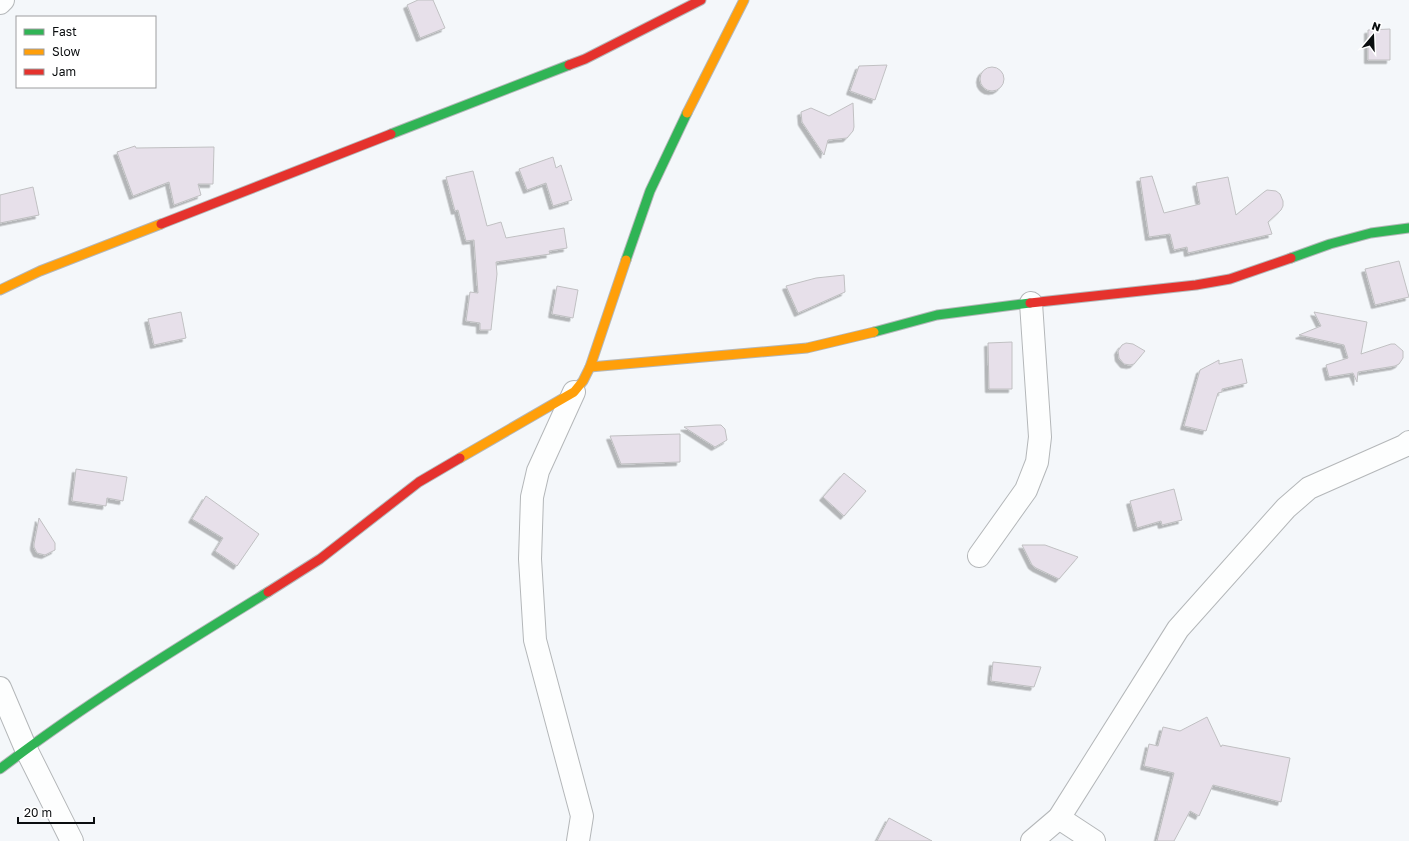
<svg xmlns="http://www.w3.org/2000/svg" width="1409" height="841" font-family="'Golos Text',sans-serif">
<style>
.building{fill:#e7e0ea;stroke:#c0c0c2;filter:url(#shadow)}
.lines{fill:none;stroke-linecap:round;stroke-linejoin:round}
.street-casing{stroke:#b4b7b9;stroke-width:24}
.fast-casing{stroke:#b4b7b9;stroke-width:11}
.slow-casing{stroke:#b4b7b9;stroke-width:11}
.jam-casing{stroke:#b4b7b9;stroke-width:11}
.street{stroke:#fdfefe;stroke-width:22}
.fast{stroke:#30b455;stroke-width:9}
.slow{stroke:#ff9f0a;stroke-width:9}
.jam{stroke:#e5322d;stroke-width:9}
</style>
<defs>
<filter id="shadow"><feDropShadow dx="-3.5" dy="3.5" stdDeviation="0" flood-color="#0004"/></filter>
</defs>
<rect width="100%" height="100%" fill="#f4f7fa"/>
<g class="building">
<polygon points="418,0 433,0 445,28 420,38 407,5"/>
<polygon points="1390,29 1390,60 1368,60 1368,30"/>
<polygon points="887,65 875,100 850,91 859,66"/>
<circle cx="992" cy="79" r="12"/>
<polygon points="853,103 854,127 853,131 847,138 828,140 824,155 802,122 801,112 811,108 829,116"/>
<polygon points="135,146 136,148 214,147 213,184 198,184 201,195 174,205 169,182 133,196 117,152"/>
<polygon points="553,157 556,168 561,165 572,200 553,206 546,183 527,190 519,169"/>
<polygon points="473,171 487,226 501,222 506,238 564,228 567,248 549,251 550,254 496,262 497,274 491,330 480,330 480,323 466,321 470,292 478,293 474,240 466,241 458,210 455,211 446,177"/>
<polygon points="1152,176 1164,213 1200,204 1196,183 1228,177 1236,215 1264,192 1267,190 1276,191 1280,194 1283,201 1283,206 1281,210 1268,222 1272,234 1188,253 1187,247 1174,250 1170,234 1149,237 1140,178"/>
<polygon points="33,187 39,215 0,223 0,195"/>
<polygon points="1399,261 1409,297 1375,305 1365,269"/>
<polygon points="844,275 845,292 798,313 786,286 816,278"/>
<polygon points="557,286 578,290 573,318 552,314"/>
<polygon points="181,312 186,338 154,345 148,319"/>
<polygon points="1314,312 1367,322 1361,354 1391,344 1395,344 1403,351 1403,358 1399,364 1395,366 1358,372 1357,382 1353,373 1329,377 1326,365 1348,358 1344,345 1299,335 1321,326"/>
<polygon points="1012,342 1012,389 989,389 988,343"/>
<polygon points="1126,343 1133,344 1145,351 1134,364 1130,365 1124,364 1119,358 1118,351 1122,345"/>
<polygon points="1242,359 1247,383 1222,389 1222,392 1218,393 1206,431 1184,426 1200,370 1219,360 1219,364"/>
<polygon points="716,425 721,425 725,429 727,440 715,447 684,427"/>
<polygon points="680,434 680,462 621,464 610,436"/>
<polygon points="76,469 127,477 123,501 107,498 106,506 72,501"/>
<polygon points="844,473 866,491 844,516 823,497"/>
<polygon points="1174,489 1182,520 1162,525 1161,521 1137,528 1130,501"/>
<polygon points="206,496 259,534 237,566 215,551 223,538 192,519"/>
<polygon points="39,518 55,543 55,550 45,555 37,553 34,547 34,544"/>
<polygon points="1022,545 1045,545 1078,557 1059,579 1036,568 1032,565"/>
<polygon points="993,662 1041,667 1034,687 991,681"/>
<polygon points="1207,717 1221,747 1222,745 1290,758 1281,802 1213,785 1199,816 1190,811 1174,841 1157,841 1174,773 1144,766 1149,744 1158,746 1163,727 1180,731"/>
<polygon points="889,818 932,841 877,841"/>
</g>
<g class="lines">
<g class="street-casing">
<g id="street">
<polyline points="0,3 3,0"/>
<polyline points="574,392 538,471 532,497 530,559 535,640 582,816 578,841"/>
<polyline points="979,556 1026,490 1037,462 1040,437 1031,303"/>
<polyline points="0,688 26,749 72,841"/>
<polyline points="1059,818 1094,841"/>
<polyline points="1032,841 1059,818 1178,629 1286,508 1309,488 1404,446 1409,442"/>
</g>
</g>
<g class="fast-casing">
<g id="fast">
<polyline points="391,134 569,65"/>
<polyline points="1291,258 1330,244 1371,233 1409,228"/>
<polyline points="626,260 650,191 687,113"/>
<polyline points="874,332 937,315 1030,303"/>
<path d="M0 769C85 704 177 648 268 592"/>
</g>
</g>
<g class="slow-casing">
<g id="slow">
<polyline points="687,113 744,0"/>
<polyline points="0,290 40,271 161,224"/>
<polyline points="590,367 807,348 874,332"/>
<polyline points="460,458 574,392 583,381 590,367 626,260"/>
</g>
</g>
<g class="jam-casing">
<g id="jam">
<polyline points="569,65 585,59 701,0"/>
<polyline points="161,224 391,134"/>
<polyline points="1030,303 1196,285 1230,279 1291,258"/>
<polyline points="268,592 320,559 419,482 460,458"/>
</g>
</g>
<use href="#street" class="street"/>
<use href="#fast" class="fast"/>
<use href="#slow" class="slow"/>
<use href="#jam" class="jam"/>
</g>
<rect x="16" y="16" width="140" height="72" fill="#ffffff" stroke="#9d9e9f"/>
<rect x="24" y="29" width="20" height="6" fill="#30b455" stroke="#9d9e9f"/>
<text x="52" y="36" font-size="12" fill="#0a0d0f">Fast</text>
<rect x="24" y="49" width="20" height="6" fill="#ff9f0a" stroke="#9d9e9f"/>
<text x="52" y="56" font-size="12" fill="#0a0d0f">Slow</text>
<rect x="24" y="69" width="20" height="6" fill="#e5322d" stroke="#9d9e9f"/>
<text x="52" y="76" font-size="12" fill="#0a0d0f">Jam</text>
<g transform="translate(1373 36) rotate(19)" stroke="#ffffff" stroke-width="3" paint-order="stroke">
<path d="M0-3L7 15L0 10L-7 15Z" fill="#0a0d0f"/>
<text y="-6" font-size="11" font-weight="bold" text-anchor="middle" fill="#0a0d0f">N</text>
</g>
<path d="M18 817v6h76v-6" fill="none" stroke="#0a0d0f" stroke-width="2"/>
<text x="24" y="817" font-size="12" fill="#0a0d0f" stroke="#ffffff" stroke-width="3" paint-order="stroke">20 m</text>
</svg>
